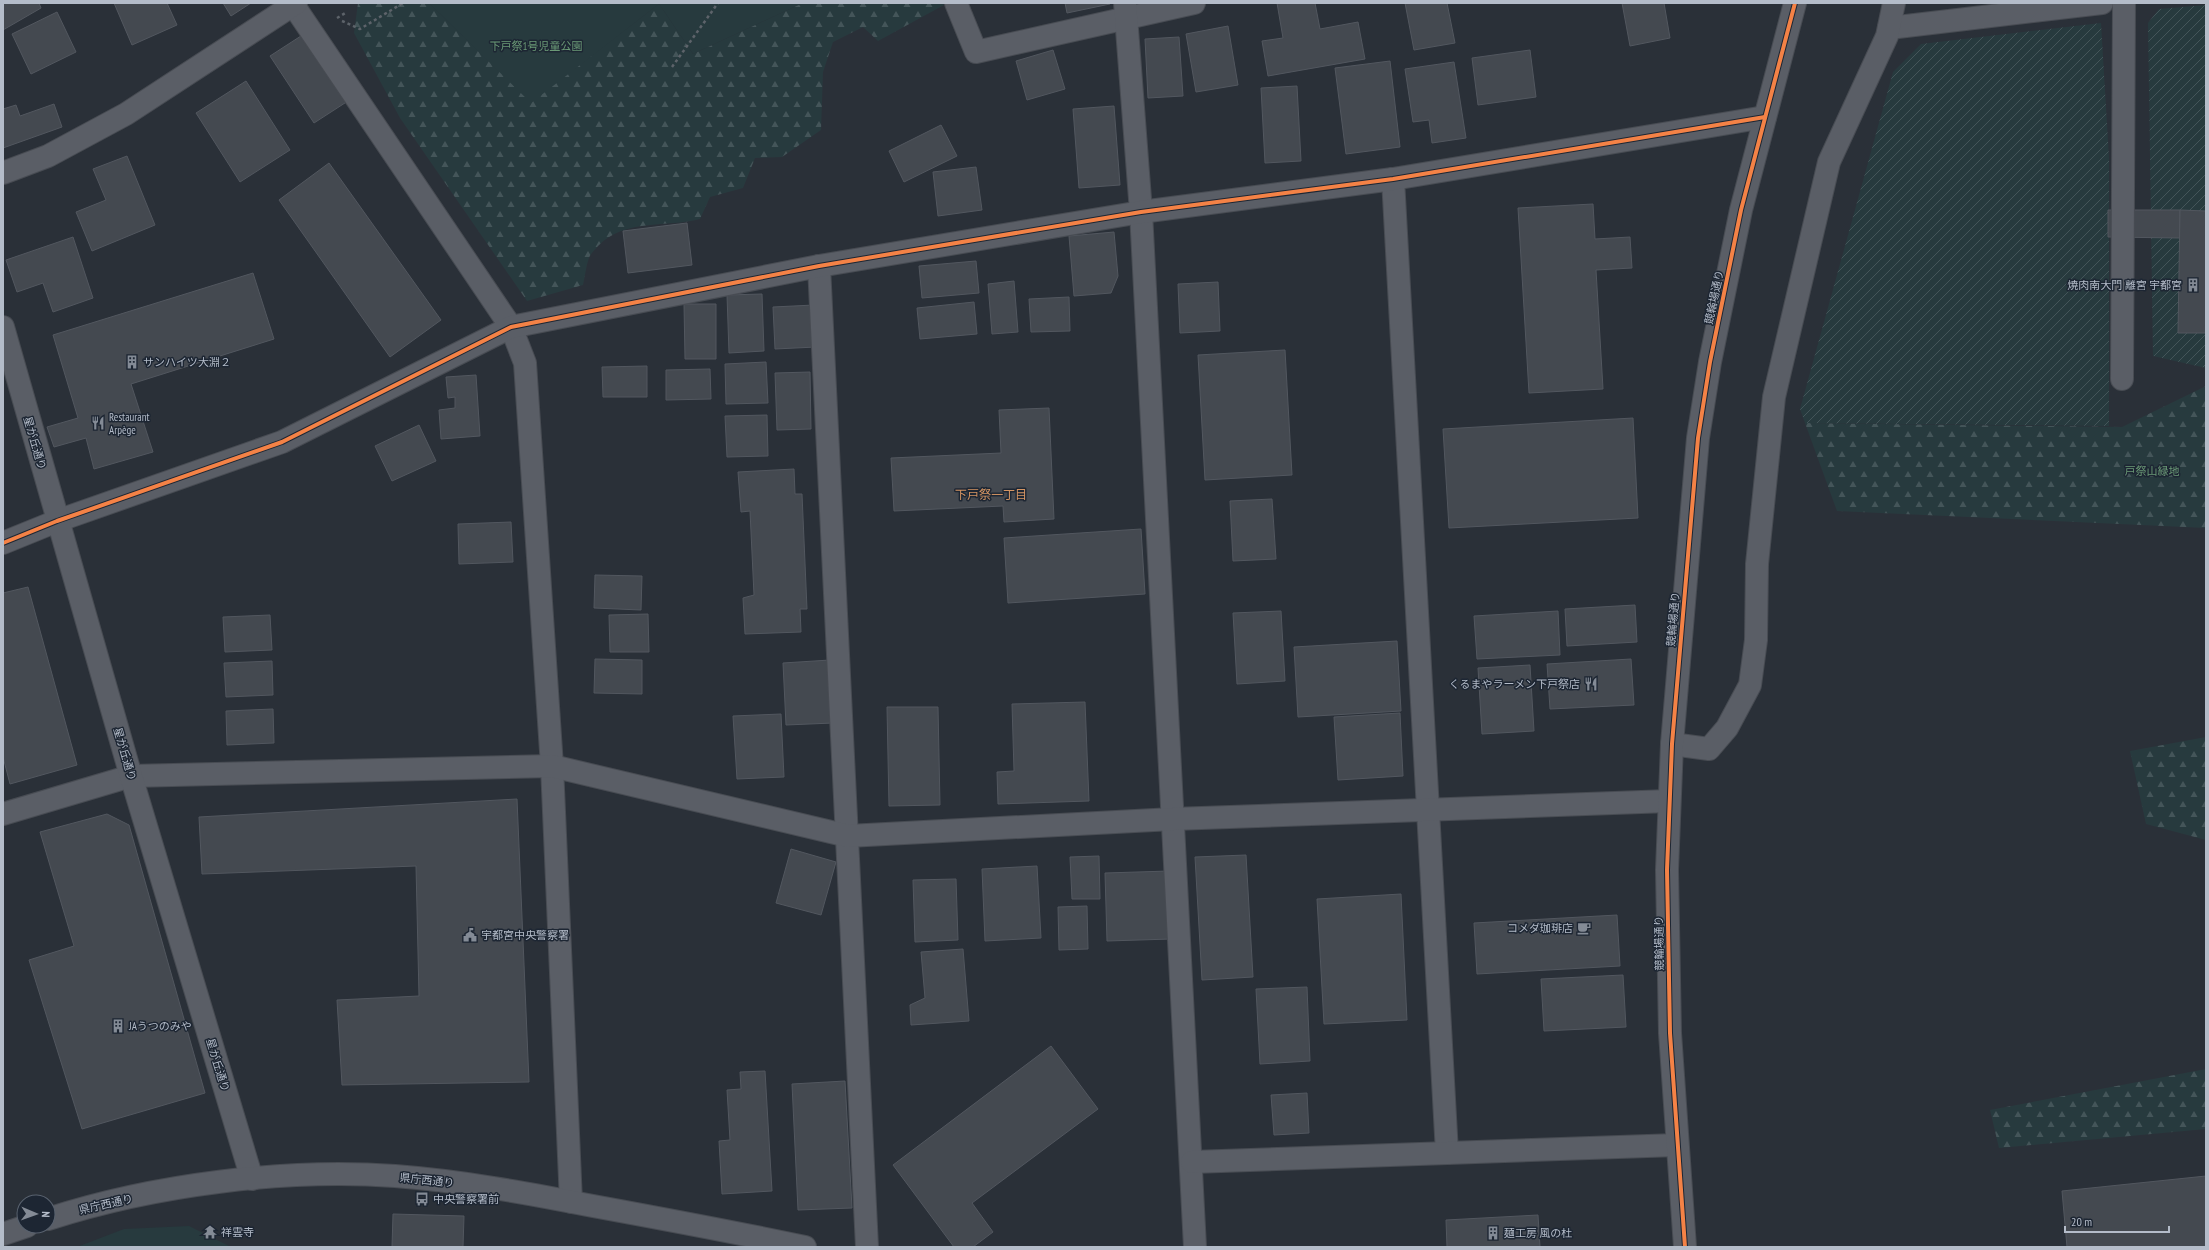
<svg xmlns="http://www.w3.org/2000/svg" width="2209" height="1250" font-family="'PT Sans Narrow','Noto Sans JP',sans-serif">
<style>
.green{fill:#273a3e}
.forest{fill:url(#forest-firs)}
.garden{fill:url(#garden-furrows)}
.building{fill:#444950;stroke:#52575f}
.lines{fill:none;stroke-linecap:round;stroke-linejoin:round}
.minor-casing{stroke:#484c53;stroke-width:24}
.tertiary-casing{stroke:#484c53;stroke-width:24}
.path{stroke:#5d636a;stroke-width:2.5;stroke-dasharray:3 3;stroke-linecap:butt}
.minor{stroke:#5a5e66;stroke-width:22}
.tertiary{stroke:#5a5e66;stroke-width:22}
.cycleway-casing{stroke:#1d2633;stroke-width:6}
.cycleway{stroke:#f48246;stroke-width:4}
.labels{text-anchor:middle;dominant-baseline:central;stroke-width:3;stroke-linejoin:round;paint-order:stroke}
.park-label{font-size:11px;fill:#6b9a76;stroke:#1d2633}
.poi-label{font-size:11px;fill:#b4bcc9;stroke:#1d2633;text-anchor:start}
.street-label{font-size:11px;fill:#b4bcc9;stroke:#1d2633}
.neighbourhood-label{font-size:12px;fill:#d59563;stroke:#1d2633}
</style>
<defs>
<pattern id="forest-firs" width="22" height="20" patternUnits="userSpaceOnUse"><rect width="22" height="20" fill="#273a3e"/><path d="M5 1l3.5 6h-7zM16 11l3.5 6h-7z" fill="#445559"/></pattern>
<pattern id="garden-furrows" width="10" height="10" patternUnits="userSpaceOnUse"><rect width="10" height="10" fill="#273a3e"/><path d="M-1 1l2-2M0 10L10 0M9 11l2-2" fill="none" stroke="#445559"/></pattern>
</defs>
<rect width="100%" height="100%" fill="#2a3038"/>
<g class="green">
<polygon points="429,3 803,3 693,54 659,4 531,104"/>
<polygon points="189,1226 231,1247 77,1247 124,1229"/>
</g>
<g class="forest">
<path d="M358 3H429L531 103 659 4 693 54 803 3H943L944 5 878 41 863 27 833 42 823 72 821 130 782 157 755 158 743 188 710 197 700 219C666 228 625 218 598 246 595 250 590 254 589 258 586 266 585 276 583 285L527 301 400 118 354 33Z"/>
<polygon points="2206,386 2206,528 1837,511 1805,423 2122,427"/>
<polygon points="2206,737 2206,840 2146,824 2130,751"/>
<polygon points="2206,1069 2206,1129 1999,1148 1990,1110"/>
</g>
<g class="garden">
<polygon points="2206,5 2206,368 2153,356 2148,23 2159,9"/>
<polygon points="2101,23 2109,158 2109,426 1805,423 1800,409 1893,72 1921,44"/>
</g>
<g class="building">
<polygon points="3,3 39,3 41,8 3,30"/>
<polygon points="114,3 167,3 177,25 132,45"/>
<polygon points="223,3 251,3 231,16"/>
<polygon points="1065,3 1110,3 1110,4 1067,13"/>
<polygon points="1277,3 1315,3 1320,29 1358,22 1365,59 1268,76 1262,41 1283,38"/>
<polygon points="1405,3 1447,3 1455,43 1414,50"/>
<polygon points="1622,3 1664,3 1670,38 1630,46"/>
<polygon points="57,12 76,52 31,74 12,34"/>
<polygon points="1228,26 1238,85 1196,92 1186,34"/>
<polygon points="304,34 348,101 314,123 270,56"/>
<polygon points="1179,37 1183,96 1148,98 1145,39"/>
<polygon points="1053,50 1065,89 1027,100 1016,61"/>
<polygon points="1530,50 1536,97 1478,105 1472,58"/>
<polygon points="1390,61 1400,147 1346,154 1335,68"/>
<polygon points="1454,62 1466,138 1432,143 1429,120 1413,122 1405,69"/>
<polygon points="246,81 290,150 240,182 196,113"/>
<polygon points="1297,86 1301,161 1265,163 1261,88"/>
<polygon points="54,104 62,127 3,148 3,109 16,105 20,116"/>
<polygon points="1114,106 1120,185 1079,188 1073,109"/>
<polygon points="941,125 957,156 904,182 889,151"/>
<polygon points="127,156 155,225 92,251 76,212 106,200 93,169"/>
<polygon points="329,163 441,320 390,357 279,200"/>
<polygon points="976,167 982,210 938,216 933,172"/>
<polygon points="1593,204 1595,239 1630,237 1632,268 1596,270 1603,389 1529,393 1518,208"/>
<polygon points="2108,210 2180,210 2180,238 2108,237"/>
<polygon points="2180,210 2206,211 2206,333 2178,333"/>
<polygon points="687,223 692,265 628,273 623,231"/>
<polygon points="1114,232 1118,276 1111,293 1074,296 1069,236"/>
<polygon points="73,237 93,298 53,312 43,283 17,292 6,260"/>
<polygon points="976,261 979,293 922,298 919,266"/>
<polygon points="253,273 274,339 131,384 153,452 94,469 86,438 54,447 47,427 78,418 53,335"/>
<polygon points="1014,281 1018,332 992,334 988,284"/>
<polygon points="1218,282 1220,331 1180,333 1178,284"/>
<polygon points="762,294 764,351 729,353 727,295"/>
<polygon points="1069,297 1070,331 1031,332 1029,299"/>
<polygon points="974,302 977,334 920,339 917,308"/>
<polygon points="684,304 716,304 716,359 685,359"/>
<polygon points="814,305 816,347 775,349 773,307"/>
<polygon points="1285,350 1292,475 1205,480 1198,355"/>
<polygon points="766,362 768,403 726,404 725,364"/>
<polygon points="647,366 647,397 603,397 602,367"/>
<polygon points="710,369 711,399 666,400 666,370"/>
<polygon points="810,372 811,429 777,430 775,373"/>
<polygon points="476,375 480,436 441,439 439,410 455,408 455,397 448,398 446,377"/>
<polygon points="1049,408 1054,519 1004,522 1003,506 894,511 891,458 1001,453 999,410"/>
<polygon points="767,415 768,456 727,457 725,416"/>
<polygon points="1633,418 1638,518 1449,528 1443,429"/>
<polygon points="419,425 436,461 392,481 375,446"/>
<polygon points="794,469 795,494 802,494 807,609 800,609 801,632 745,634 743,598 754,595 750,511 741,512 738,472"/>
<polygon points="1272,499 1276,559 1233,561 1230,501"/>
<polygon points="511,522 513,562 459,564 458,524"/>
<polygon points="1141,529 1145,594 1008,603 1004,538"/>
<polygon points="595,575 642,576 641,610 594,608"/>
<polygon points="28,587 77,765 10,784 3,757 3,593"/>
<polygon points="1635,605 1637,642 1567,646 1565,609"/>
<polygon points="1281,611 1285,681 1237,684 1233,613"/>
<polygon points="1558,611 1560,655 1477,659 1474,616"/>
<polygon points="648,614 649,652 610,652 609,615"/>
<polygon points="270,615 272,650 225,652 223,617"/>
<polygon points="1397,641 1401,711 1298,717 1294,647"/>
<polygon points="595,659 642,660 642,694 594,693"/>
<polygon points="1631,659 1634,705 1550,709 1547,664"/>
<polygon points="830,660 833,723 786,725 783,663"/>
<polygon points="272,661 273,695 226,697 224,663"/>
<polygon points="1530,665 1534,731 1482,734 1478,668"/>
<polygon points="1085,702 1089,801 998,804 997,772 1014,771 1012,704"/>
<polygon points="887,707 938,707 940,805 889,806"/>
<polygon points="273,709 274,743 227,745 226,711"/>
<polygon points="1400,713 1403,776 1338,780 1334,717"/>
<polygon points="781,714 784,777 737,779 733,716"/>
<polygon points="517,799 529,1082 342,1085 337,1000 419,996 416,866 202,874 199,817"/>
<polygon points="107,814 129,825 205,1093 82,1129 29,960 74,946 40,832"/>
<polygon points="791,849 836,862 821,915 776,903"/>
<polygon points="1246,855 1253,977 1202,980 1195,857"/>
<polygon points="1099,856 1100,899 1072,899 1070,857"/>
<polygon points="1037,866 1041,938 985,941 982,869"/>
<polygon points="1169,871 1171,939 1107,941 1105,873"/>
<polygon points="956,879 958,940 915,942 913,880"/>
<polygon points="1401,894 1407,1020 1324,1024 1317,899"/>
<polygon points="1087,906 1088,949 1059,950 1058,907"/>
<polygon points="1617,915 1620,966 1477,974 1474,923"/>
<polygon points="963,949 969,1021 911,1025 910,1005 925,998 921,952"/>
<polygon points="1623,975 1626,1027 1544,1031 1541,979"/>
<polygon points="1307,987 1310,1061 1260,1064 1256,989"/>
<polygon points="1051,1046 1098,1109 972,1203 993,1232 973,1247 954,1247 893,1165"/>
<polygon points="765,1071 772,1191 722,1194 719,1141 730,1140 727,1090 741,1089 740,1072"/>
<polygon points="845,1081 852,1208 798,1210 792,1084"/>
<polygon points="1307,1093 1309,1133 1274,1135 1271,1095"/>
<polygon points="2206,1176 2206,1247 2067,1247 2062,1191"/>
<polygon points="393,1214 464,1216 463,1247 392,1247"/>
<polygon points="1538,1215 1540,1247 1447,1247 1446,1220"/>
</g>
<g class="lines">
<g class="minor-casing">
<g id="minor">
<polyline points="292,3 511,327 525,363 552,766 571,1202"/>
<polyline points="956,3 976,52 1194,3"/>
<polyline points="1125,3 1141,212 1195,1247"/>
<polyline points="1889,28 2102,3"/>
<polyline points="3,173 48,156 126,114 296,3"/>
<polyline points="1393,179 1447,1153"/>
<polyline points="819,266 867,1247"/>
<polyline points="2122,379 2124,3"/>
<polyline points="3,543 57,521 282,442 511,327 819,266 1141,212 1393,179 1765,117"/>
<polyline points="1672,744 1709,749 1727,728 1750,685 1756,640 1757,564 1774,397 1829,162 1887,36 1894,3"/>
<polyline points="3,814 131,776 552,766 848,836 1173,819 1669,801"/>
<polyline points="1192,1162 1677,1145"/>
</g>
</g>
<g class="tertiary-casing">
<g id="tertiary">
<polyline points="3,327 131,776 252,1179"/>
<path d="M48 1219C153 1185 285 1168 395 1176 461 1181 527 1193 593 1206 664 1219 734 1232 805 1247"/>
<polyline points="3,1234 27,1226"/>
<polyline points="1685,1247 1670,1033 1667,870 1672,744 1698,438 1710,362 1741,210 1795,3"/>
</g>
</g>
<g class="path">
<polyline points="337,18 347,12"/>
<polyline points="342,21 360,29 403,3"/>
<polyline points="672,67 718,3"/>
</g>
<use href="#minor" class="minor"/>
<use href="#tertiary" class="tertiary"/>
<g class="cycleway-casing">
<g id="cycleway">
<polyline points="3,543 57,521 282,442 511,327 819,266 1141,212 1393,179 1765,117"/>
<polyline points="1685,1247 1670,1033 1667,870 1672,744 1698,438 1710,362 1741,210 1795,3"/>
</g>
</g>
<use href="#cycleway" class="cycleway"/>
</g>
<defs>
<g id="building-bare" transform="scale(1.08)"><path d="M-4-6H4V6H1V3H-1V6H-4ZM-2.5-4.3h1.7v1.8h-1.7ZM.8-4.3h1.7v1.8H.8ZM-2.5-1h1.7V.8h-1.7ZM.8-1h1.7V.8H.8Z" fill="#848b96" stroke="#1d2633" stroke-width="2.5" paint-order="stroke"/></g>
<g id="restaurant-bare" transform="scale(1.08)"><path d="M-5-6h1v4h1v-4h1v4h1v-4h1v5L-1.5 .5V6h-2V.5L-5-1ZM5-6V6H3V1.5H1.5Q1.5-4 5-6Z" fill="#848b96" stroke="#1d2633" stroke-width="2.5" paint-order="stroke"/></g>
<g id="cafe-bare" transform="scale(1.08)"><path d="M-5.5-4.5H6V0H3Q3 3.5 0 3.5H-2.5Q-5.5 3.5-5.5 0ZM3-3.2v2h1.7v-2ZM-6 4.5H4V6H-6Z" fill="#848b96" stroke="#1d2633" stroke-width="2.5" paint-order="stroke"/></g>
<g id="civic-bare" transform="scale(1.08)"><path d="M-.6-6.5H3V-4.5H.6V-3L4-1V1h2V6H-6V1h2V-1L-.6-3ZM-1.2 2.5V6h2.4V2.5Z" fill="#848b96" stroke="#1d2633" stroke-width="2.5" paint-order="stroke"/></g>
<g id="bus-bare" transform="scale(1.08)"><path d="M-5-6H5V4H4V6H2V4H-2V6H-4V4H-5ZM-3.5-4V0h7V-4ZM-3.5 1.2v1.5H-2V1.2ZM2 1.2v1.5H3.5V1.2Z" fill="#848b96" stroke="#1d2633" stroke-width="2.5" paint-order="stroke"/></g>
<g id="temple-bare" transform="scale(1.08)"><path d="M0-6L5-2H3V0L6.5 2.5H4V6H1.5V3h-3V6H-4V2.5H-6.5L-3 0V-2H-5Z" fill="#848b96" stroke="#1d2633" stroke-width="2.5" paint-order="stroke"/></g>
</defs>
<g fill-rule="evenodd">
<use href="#building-bare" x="2193" y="285"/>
<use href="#building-bare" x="132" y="362"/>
<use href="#restaurant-bare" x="98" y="423"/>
<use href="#restaurant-bare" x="1591" y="684"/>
<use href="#cafe-bare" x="1584" y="928"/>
<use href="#civic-bare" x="470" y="935"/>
<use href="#building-bare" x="118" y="1026"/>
<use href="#bus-bare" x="422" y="1199"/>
<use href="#temple-bare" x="210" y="1232"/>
<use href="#building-bare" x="1493" y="1233"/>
</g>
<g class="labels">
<g class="park-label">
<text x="536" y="46">下戸祭1号児童公園</text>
<text x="2152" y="471">戸祭山緑地</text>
</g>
<g class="poi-label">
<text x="2182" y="285" text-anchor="end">焼肉南大門 離宮 宇都宮</text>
<text x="143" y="362">サンハイツ大淵２</text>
<text x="109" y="417">Restaurant<tspan x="109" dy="13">Arpège</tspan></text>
<text x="1580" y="684" text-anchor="end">くるまやラーメン下戸祭店</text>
<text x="1573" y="928" text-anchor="end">コメダ珈琲店</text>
<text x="481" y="935">宇都宮中央警察署</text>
<text x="129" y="1026">JAうつのみや</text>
<text x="433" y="1199">中央警察署前</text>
<text x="221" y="1232">祥雲寺</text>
<text x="1504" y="1233">麺工房 風の杜</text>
</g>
<g class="street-label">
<text transform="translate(1714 297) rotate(-78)">競輪場通り</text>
<text transform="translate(35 443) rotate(74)">星が丘通り</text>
<text transform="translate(1673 619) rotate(-85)">競輪場通り</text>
<text transform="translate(125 754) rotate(74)">星が丘通り</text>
<text transform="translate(1659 943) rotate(-91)">競輪場通り</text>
<text transform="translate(218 1065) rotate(73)">星が丘通り</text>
<text transform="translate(427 1180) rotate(6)">県庁西通り</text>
<text transform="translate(106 1204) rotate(-13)">県庁西通り</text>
</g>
<g class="neighbourhood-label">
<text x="991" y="494">下戸祭一丁目</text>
</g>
</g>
<rect width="2209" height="1250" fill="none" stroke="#b4bcc9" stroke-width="8"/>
<g transform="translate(36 1214) rotate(92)"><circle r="19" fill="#1d2633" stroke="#59626f"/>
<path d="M0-3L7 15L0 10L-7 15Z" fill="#848b96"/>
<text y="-6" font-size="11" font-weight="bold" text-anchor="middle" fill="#b4bcc9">N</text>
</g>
<path d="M2065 1226v6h104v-6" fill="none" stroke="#b4bcc9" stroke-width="2"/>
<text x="2071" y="1226" font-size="12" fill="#b4bcc9" stroke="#1d2633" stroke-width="3" paint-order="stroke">20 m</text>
</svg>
